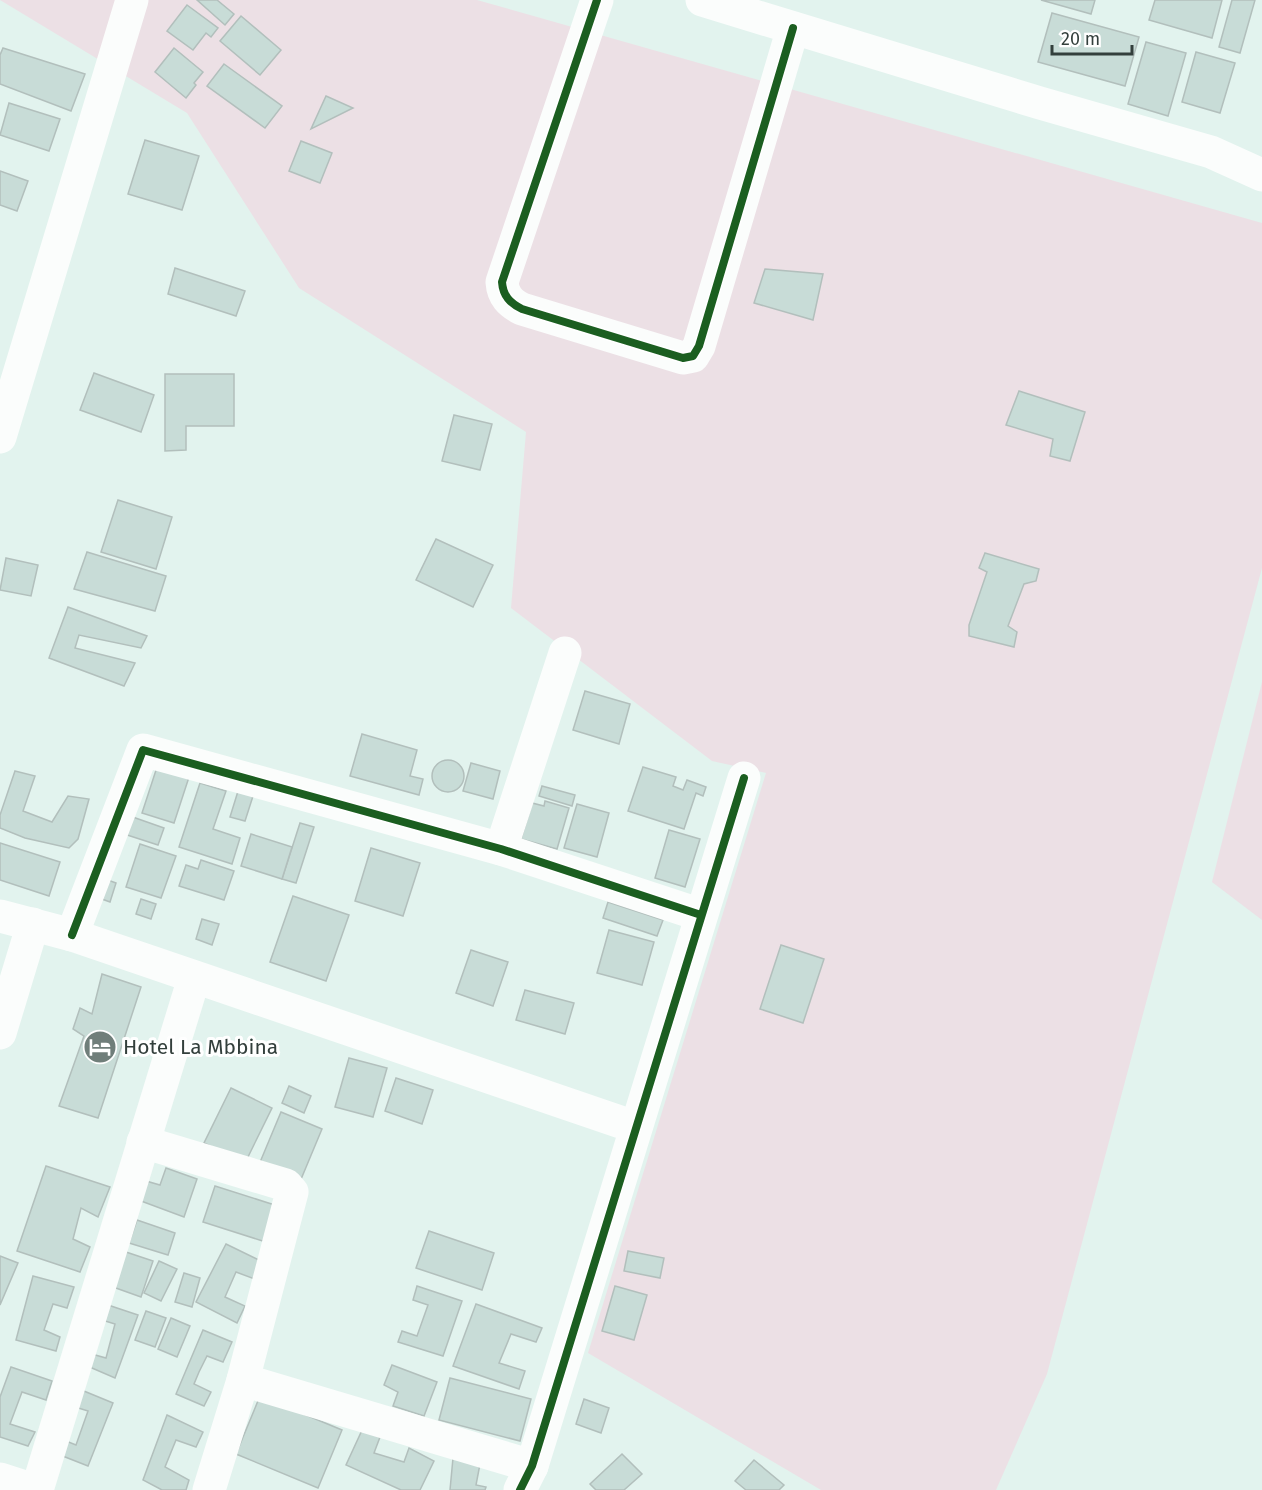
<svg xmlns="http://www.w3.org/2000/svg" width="1262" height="1490" font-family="'Fira Sans',sans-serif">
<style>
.green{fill:#ece0e5}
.building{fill:#c8dcd7;stroke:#b2bfbc;stroke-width:1.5}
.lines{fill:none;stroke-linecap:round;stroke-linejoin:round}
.minor{stroke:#fbfdfc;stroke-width:33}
.cycleway-casing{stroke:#fff;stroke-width:11}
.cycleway{stroke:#1b5e20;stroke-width:8}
.labels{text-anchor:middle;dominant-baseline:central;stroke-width:6;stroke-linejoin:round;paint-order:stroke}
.poi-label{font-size:21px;fill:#333f3c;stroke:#fff;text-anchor:start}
</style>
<rect width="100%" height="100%" fill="#e2f3ee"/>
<g class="green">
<polygon points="0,0 477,0 1262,223 1262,568 1047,1374 996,1490 821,1490 588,1353 766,773 712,761 511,608 526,432 299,288 187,113"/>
<polygon points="1262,682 1262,920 1212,882"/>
</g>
<g class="building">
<polygon points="197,0 217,0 234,14 225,25"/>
<polygon points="1041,0 1095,0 1091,14"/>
<polygon points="1155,0 1222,0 1212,38 1149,20"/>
<polygon points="1232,0 1255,0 1240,53 1219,47"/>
<polygon points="187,5 218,28 211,37 206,33 193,50 167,31"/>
<polygon points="1052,13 1139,37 1125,86 1038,62"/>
<polygon points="241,16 281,50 260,75 220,41"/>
<polygon points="1146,42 1186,53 1168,116 1128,104"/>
<polygon points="3,48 85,74 71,111 0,84 0,55"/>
<polygon points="174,48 203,72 194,83 196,85 186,98 155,72"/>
<polygon points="1196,52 1235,63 1220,113 1182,102"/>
<polygon points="224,64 282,106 265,128 207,86"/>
<polygon points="326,96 353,108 311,129"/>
<polygon points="9,103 60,119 49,151 0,135"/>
<polygon points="145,140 199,156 182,210 128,194"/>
<polygon points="301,141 332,153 320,183 289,171"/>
<polygon points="0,171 28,181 17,211 0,205"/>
<polygon points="175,268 245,291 236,316 168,294"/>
<polygon points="765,269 823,274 813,320 754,303"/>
<polygon points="94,373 154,395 141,432 80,410"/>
<polygon points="165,374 234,374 234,426 186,426 186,450 165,451"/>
<polygon points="1019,391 1085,412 1070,461 1050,456 1053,439 1006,425"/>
<polygon points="454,415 492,424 480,470 442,461"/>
<polygon points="118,500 172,517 156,569 101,552"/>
<polygon points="436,539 493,565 473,607 416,580"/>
<polygon points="87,552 166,576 155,611 74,589"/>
<polygon points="985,553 1039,569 1036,581 1024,584 1008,626 1017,632 1014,647 969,636 969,625 987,572 979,568"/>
<polygon points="6,558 38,565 31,596 0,590"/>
<polygon points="68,607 147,636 141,648 79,635 75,648 135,663 124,686 49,658"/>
<polygon points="585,691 630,704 619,744 573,730"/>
<polygon points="362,734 417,750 410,776 423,779 419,795 350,776"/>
<circle cx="448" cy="776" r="16"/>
<polygon points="159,761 191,771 174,823 142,813"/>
<polygon points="471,763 500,771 493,799 463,791"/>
<polygon points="643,767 676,777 673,786 683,790 687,780 706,787 703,796 696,793 684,829 628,811"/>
<polygon points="15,771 35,776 23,811 52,822 68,796 89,799 78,839 69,848 25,838 0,828 0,815"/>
<polygon points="200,783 226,791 213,829 240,838 232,864 179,847"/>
<polygon points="542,786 575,795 572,806 539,796"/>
<polygon points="239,788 254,793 245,821 230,817"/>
<polygon points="545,801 569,808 557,849 521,839 532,803 544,806"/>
<polygon points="577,804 609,813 597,857 564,848"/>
<polygon points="127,815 164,828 158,845 121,833"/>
<polygon points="300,823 314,827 296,883 282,879"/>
<polygon points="669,830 700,839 685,887 655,878"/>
<polygon points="251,834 292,847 282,879 241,866"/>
<polygon points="0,843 60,862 49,896 0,880"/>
<polygon points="140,844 176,856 161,898 126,887"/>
<polygon points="371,848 420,863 403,916 355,901"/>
<polygon points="201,860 234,871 224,900 179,886 186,865 198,869"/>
<polygon points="105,879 116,883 110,902 99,898"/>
<polygon points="293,896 349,915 326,981 270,962"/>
<polygon points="141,899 156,904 151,919 136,914"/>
<polygon points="608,902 663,920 657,936 603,918"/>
<polygon points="202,919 219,924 212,945 196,939"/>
<polygon points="609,930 654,942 642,985 597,973"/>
<polygon points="781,945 824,959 803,1023 760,1009"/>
<polygon points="471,950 508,962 493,1006 456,993"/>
<polygon points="102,974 141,987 98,1118 59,1106 84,1036 73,1029 80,1008 92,1014"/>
<polygon points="525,990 574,1003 565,1034 516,1020"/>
<polygon points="349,1058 387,1068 373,1117 335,1107"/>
<polygon points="396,1078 433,1090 422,1124 385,1111"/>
<polygon points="289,1086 311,1096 304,1113 282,1103"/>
<polygon points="231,1088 272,1108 245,1163 204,1143"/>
<polygon points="281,1112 322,1129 299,1184 258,1167"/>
<polygon points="46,1166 110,1187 98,1217 81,1208 73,1239 90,1247 80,1272 17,1251"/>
<polygon points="166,1168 197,1179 184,1217 141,1201 146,1181 160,1185"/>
<polygon points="215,1186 281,1207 269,1243 203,1222"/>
<polygon points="137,1220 175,1233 168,1255 129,1243"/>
<polygon points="429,1231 494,1253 482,1290 416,1268"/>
<polygon points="226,1244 267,1264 260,1281 236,1272 225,1297 245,1306 237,1323 196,1302"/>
<polygon points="628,1251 664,1258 660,1278 624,1271"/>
<polygon points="126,1252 153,1261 141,1297 113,1287"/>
<polygon points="0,1256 18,1263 0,1305"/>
<polygon points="159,1261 177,1269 161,1301 144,1293"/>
<polygon points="184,1273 200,1278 192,1307 175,1302"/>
<polygon points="33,1276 74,1287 67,1308 53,1304 44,1330 60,1337 56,1351 16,1340"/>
<polygon points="417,1286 462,1301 443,1356 398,1342 402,1331 417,1336 428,1305 413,1300"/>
<polygon points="615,1286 647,1295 634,1340 602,1331"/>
<polygon points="476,1304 542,1328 536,1342 511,1334 499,1363 525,1371 519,1389 453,1366"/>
<polygon points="108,1305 138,1315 115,1378 85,1365 88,1353 106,1358 115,1324 102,1320"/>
<polygon points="146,1311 166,1318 155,1347 135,1340"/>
<polygon points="171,1318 190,1326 177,1357 158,1349"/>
<polygon points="203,1330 232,1342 223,1362 207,1356 199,1372 194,1384 211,1392 204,1406 176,1394"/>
<polygon points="392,1365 437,1382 424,1416 393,1406 398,1392 384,1385"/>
<polygon points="11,1367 52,1381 46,1400 22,1392 10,1424 35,1432 28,1446 0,1437 0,1397"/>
<polygon points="450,1378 531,1399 520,1441 439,1420"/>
<polygon points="79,1389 113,1403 88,1466 55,1453 61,1439 76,1445 88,1411 72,1406"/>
<polygon points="260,1396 342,1430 318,1488 236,1454"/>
<polygon points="584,1399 609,1408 601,1433 576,1424"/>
<polygon points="167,1415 203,1432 196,1447 176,1440 165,1467 189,1480 186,1490 162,1490 143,1480"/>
<polygon points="363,1428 380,1437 374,1453 404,1462 409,1448 434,1461 420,1490 401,1490 346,1465"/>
<polygon points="622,1454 642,1474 624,1490 596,1490 590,1484"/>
<polygon points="453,1458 480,1464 476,1485 486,1487 485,1490 450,1490"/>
<polygon points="754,1460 784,1485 779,1490 746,1490 735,1481"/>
</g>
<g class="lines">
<g class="minor">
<path d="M597 0 502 282C503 296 510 303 522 309L683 358 693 356 699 346 793 28"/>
<polyline points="702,0 1040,103 1211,152 1262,175"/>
<polyline points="0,437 132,0"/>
<polyline points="501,849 565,653"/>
<polyline points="0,916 72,935 635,1127"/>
<polyline points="72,935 143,750 501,849 701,915"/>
<polyline points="0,1033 33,924"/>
<polyline points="143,1142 286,1185 292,1192 243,1380 209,1490"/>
<polyline points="243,1380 532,1466"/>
<polyline points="0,1479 34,1490"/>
<polyline points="37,1490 194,978"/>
<polyline points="520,1490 532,1466 744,778"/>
</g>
<g class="cycleway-casing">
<g id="cycleway">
<path d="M597 0 502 282C503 296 510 303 522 309L683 358 693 356 699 346 793 28"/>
<polyline points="72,935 143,750 501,849 701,915"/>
<polyline points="520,1490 532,1466 744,778"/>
</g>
</g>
<use href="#cycleway" class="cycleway"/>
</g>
<defs>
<g id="hotel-disc" transform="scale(1.725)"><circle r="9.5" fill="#707e7a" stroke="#fff"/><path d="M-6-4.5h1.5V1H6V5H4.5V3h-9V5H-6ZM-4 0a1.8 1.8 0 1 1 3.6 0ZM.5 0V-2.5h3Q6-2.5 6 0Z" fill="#fff"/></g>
</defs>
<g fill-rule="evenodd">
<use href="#hotel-disc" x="100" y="1047"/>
</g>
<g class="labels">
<g class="poi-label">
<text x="123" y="1047">Hotel La Mbbina</text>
</g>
</g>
<path d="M1052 45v9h80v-9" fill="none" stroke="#333f3c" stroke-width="3"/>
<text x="1061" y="45" font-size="18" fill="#333f3c" stroke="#ffffff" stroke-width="4.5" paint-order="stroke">20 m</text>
</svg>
